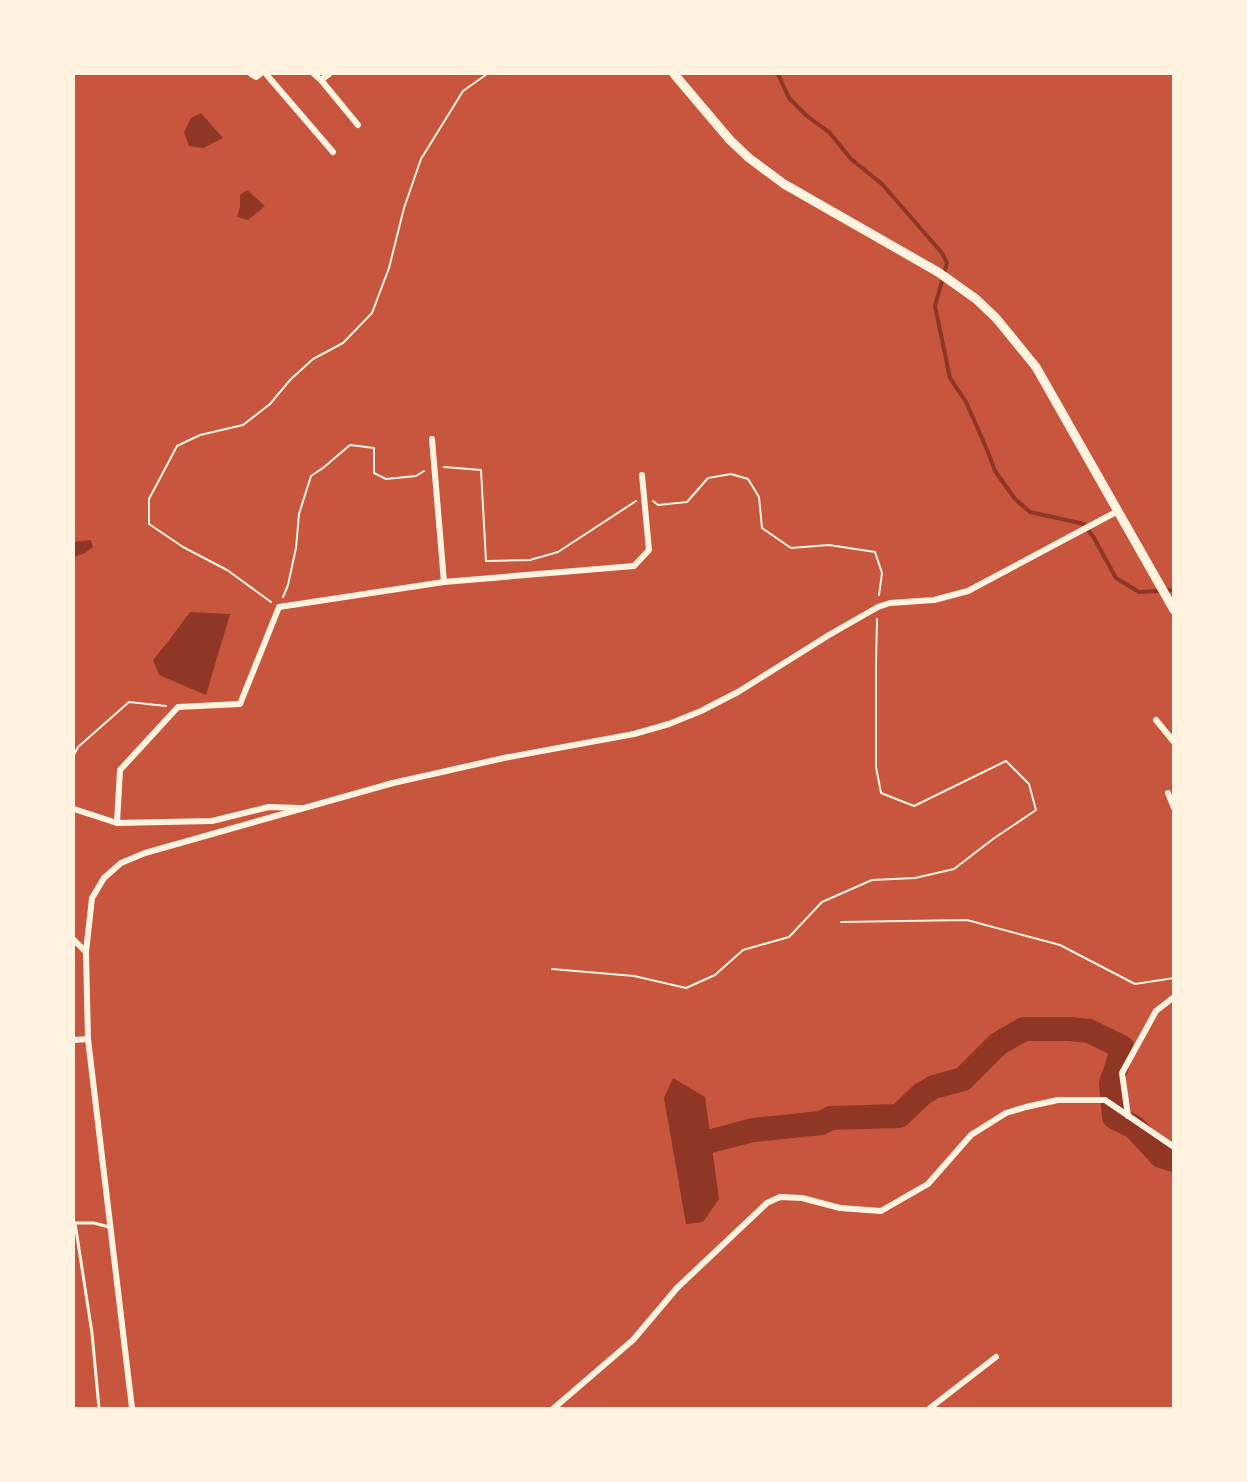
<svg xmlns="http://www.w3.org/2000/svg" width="1247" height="1482" font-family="Inter,sans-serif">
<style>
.water{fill:#8f3625}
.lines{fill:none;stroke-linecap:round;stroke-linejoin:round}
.stream{stroke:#8f3625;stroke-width:4}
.river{stroke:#8f3625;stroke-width:24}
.path{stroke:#fff3e0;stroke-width:2}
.service{stroke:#fff3e0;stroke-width:3}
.minor{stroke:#fff3e0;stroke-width:6}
.primary{stroke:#fff3e0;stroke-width:9}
</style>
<rect width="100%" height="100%" fill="#c8553d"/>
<g class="water">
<polygon points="201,113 223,138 203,148 189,146 184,132 191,118"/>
<polygon points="247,190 265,206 248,220 237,217 240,207 240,195"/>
<polygon points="91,540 93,547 85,553 74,557 74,542"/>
<polygon points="190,612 230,614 206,695 159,675 153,660 167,643"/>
<polygon points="673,1078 705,1097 719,1199 703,1222 686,1224 664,1098"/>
</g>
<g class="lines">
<polyline class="stream" points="778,74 789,98 807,116 830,133 851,159 882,184 942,253 947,263 935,306 950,378 966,402 988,452 995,471 1015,499 1030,512 1084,524 1094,538 1116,578 1139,592 1174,590"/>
<polyline class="river" points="711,1141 753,1130 821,1123 831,1118 899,1116 922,1094 934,1087 963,1079 998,1044 1024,1029 1070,1029 1089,1031 1122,1047 1117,1066 1111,1083 1114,1117 1134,1127 1161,1156 1174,1160"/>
<g class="path">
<polyline points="444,467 481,470 486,561 530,560 558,552 636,501"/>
<polyline points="653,501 658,505 687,502 708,478 731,474 748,479 759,497 762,528 791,548 829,545 875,552 882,573 879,595"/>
<polyline points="283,597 288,585 296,548 299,514 311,476 323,468 350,445 374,448 374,473 386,479 416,476 424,471"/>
<polyline points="271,602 227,570 183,547 149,524 149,499 177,446 200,435 243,425 270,404 290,380 313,359 343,343 372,313 389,268 404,208 421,159 463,91 487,74"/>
<polyline points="74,755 78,747 129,702 166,706"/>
<polyline points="841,922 967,920 1060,945 1135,984 1174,978"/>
<polyline points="552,969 634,976 686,988 715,975 743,950 789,937 822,902 872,880 915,878 954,869 993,839 1036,810 1029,784 1006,761 914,806 881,793 876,767 876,663 877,619"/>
</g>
<g class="service">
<polyline points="74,1223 94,1223 109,1227"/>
<polyline points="75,1223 92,1333 99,1408"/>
</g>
<g class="minor">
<polyline points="251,74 256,77 260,74"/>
<polyline points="266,74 333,152"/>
<polyline points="314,74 321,80"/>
<polyline points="329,74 321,80 358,125"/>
<polyline points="432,439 444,582 634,566 649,550 642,475"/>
<polyline points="1156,720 1174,742"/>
<polyline points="1168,793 1174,808"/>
<polyline points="301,808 269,807 212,821 117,823 120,770 178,707 240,704 279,607 444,582"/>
<polyline points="74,809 117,823"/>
<polyline points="74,940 86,952"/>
<polyline points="88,1039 86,952 92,898 104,878 121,863 145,853 393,783 504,758 634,734 669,724 701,711 738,692 829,635 878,607 890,603 934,600 968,591 1118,511"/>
<polyline points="74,1040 88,1039 132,1408"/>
<polyline points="1128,1116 1122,1073 1156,1011 1174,997"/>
<polyline points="554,1408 633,1340 677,1288 767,1203 780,1197 802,1198 840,1208 881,1211 928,1184 971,1135 1006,1113 1026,1107 1058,1100 1105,1100 1174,1147"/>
<polyline points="930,1408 996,1357"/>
</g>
<polyline class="primary" points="674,74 730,140 749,158 784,184 938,272 976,299 996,318 1036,367 1174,610"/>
</g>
<rect width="1247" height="1482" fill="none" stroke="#fff3e0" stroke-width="150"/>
</svg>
